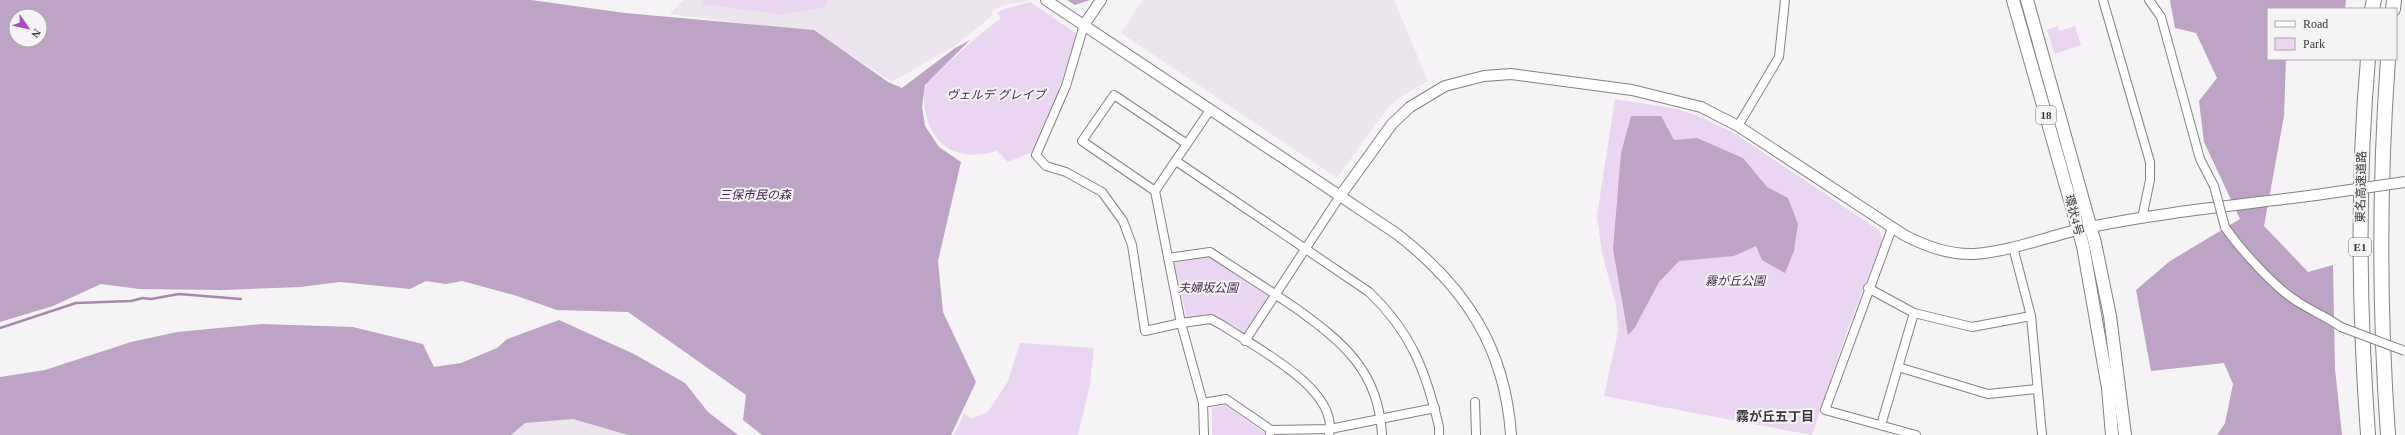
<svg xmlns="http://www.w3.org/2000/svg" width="2405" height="435" font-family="'Times New Roman','Noto Sans JP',serif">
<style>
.built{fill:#ece5ee}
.green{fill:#ebd6f1}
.forest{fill:#bda3c4;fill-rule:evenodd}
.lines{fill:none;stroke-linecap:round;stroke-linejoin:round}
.stream{stroke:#a38aaa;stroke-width:2.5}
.minor-casing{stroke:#838184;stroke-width:10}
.tertiary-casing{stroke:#838184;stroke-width:12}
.primary-casing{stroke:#838184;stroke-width:14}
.motorway-casing{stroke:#838184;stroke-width:16}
.minor{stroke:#fff;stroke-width:8}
.tertiary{stroke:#fff;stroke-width:10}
.primary{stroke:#fff;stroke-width:12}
.motorway{stroke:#fff;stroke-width:14}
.minor-bridge-casing{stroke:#838184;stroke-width:10;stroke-linecap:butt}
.tertiary-bridge-casing{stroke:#838184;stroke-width:12;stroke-linecap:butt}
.minor-bridge{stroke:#fff;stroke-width:8}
.tertiary-bridge{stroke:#fff;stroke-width:10}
.labels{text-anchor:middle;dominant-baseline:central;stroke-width:4;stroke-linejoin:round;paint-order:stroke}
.shield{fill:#f6f3f6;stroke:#716f72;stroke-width:1}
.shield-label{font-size:11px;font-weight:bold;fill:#383739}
.park-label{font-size:12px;font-style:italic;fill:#492652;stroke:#f6f3f6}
.street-label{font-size:12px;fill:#383739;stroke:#f6f3f6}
.neighbourhood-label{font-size:13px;font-weight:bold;fill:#383739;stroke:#f6f3f6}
</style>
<rect width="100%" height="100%" fill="#f6f3f6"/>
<g class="built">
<polygon points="684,0 1026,0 1028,1 1003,5 991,12 993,15 955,46 892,82 814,32 669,14"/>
<polygon points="1143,0 1394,0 1428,81 1399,98 1387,109 1337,178 1121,33"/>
<polygon points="554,403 672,435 461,435"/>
</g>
<g class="green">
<polygon points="703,0 829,0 824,7 781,15 703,4"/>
<path d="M1030 2 1077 34 1053 107 1032 152 1008 162 997 151C963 161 935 151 926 115 924 107 923 93 926 85 928 81 935 76 939 72 959 52 979 35 1001 18L997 13 1004 9Z"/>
<polygon points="2058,26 2060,31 2075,26 2081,45 2055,54 2047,30"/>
<polygon points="1615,99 1678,109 1703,118 1736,134 1880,231 1882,241 1847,331 1812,435 1604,396 1618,331 1616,305 1602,253 1597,216"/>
<polygon points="1210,256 1271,296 1245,336 1212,315 1187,319 1174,263"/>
<polygon points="1020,343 1094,348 1090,385 1078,435 954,435 964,414 971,419 988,412 1008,381"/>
<polygon points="1225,405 1265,433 1265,435 1212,435 1212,408"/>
</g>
<g class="forest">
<path d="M0 0H531L625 13 814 30 888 82 902 88 955 48 970 40 925 85 922 107 925 126 939 147 961 162 938 261 943 312 976 382 951 435H762L743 420 746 395 628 312 557 310 514 295 462 281 446 284 426 281 410 289 340 282 301 287 222 290 139 289 101 284 53 306 0 322ZM16 16H40V40H16Z"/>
<polygon points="1067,0 1090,0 1075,5"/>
<polygon points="2170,0 2346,0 2345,9 2268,9 2268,59 2286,59 2284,116 2264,226 2308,272 2333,265 2335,369 2342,435 2217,435 2225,423 2233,384 2224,363 2151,371 2136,290 2170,261 2240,219 2204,142 2199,101 2217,78 2196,33 2175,28"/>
<polygon points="1631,116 1661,116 1674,140 1697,138 1743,158 1767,187 1788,198 1798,224 1794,251 1785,273 1762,260 1756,246 1734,256 1679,261 1659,282 1634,329 1628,335 1613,249 1621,153"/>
<polygon points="559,320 634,354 685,383 708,412 738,435 628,435 573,419 525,423 511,435 0,435 0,377 45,370 131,342 177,332 262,324 353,327 423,344 434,367 461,363 497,348 507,339"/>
</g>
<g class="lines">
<polyline class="stream" points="0,328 76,303 131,301 143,298 151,299 179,294 241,299"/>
<g class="minor-casing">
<g id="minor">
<polyline points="2103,0 2150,162 2150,180 2142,218"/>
<polyline points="2149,0 2161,17 2200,159 2214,186"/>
<path d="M1084 25 1066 86 1036 155 1046 166 1066 172 1102 192 1123 221 1132 245 1145 331 1181 323 1211 319 1222 325C1254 347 1340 389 1329 435"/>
<polyline points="1738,126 1779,57 1785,0"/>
<polyline points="1187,144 1114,95 1082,141 1155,191 1181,323 1203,403 1204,435"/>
<path d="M1176 161 1369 292C1411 332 1426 371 1439 427V435"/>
<polyline points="1155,191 1210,110"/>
<path d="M2225 227C2239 248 2276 289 2298 302 2312 311 2327 317 2341 327"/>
<polyline points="1892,228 1825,410 1916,435"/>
<polyline points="2013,247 2031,316 2042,435"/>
<path d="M1168 258 1210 252C1239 271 1268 289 1297 309 1344 343 1379 372 1382 435"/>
<polyline points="1868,288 1914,313 1972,327 2031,316"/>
<polyline points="1245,341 1340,196"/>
<polyline points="1898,367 1988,394 2037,389"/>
<polyline points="1475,402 1476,435"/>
<polyline points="1203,403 1226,399 1271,430 1270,434"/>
<polyline points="1881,425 1914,313"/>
<polyline points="1271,430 1330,429 1435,408"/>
</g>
</g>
<g class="tertiary-casing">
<g id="tertiary">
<path d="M1046 0 1397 234C1465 287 1505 347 1511 435"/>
<polyline points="1084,25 1101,0"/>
<path d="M1340 196 1392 124 1410 107 1445 86 1484 76 1511 74 1632 90 1701 107 1738 126 1904 235C1925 246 1951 255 1974 254 2014 251 2051 235 2090 227 2164 212 2240 205 2316 195"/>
</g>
</g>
<g class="primary-casing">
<g id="primary">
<polyline points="2013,0 2083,246 2108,388 2112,435"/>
<polyline points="2027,0 2095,243 2110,316 2125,435"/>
</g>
</g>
<g class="motorway-casing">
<g id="motorway">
<polyline points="2372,9 2374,0"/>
<polyline points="2393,9 2394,0"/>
<path d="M2388 59C2379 185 2379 309 2388 435"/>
<path d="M2368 435C2359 310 2357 184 2368 59"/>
</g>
</g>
<use href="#minor" class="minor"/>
<use href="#tertiary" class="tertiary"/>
<use href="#primary" class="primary"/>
<use href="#motorway" class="motorway"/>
<g class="minor-bridge-casing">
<g id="minor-bridge">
<polyline points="2214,186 2225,227"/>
<polyline points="2341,327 2405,351"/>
</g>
</g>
<g class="tertiary-bridge-casing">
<polyline id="tertiary-bridge" points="2316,195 2405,182"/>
</g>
<use href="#minor-bridge" class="minor-bridge"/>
<use href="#tertiary-bridge" class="tertiary-bridge"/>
</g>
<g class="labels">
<g class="shield">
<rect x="2036" y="106" width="20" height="18" rx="3"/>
<rect x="2349" y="238" width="22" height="18" rx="3"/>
</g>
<g class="shield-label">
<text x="2046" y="115">18</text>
<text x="2360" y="247">E1</text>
</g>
<g class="park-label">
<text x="996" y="95">ヴェルデ グレイブ</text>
<text x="755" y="195">三保市民の森</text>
<text x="1735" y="281">霧が丘公園</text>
<text x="1208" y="288">夫婦坂公園</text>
</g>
<g class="street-label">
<text transform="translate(2361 187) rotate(-89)">東名高速道路</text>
<text transform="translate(2074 215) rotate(75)">環状4号</text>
</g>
<g class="neighbourhood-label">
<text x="1775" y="416">霧が丘五丁目</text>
</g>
</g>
<rect x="2267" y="8" width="130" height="52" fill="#f6f3f6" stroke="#aaa8aa"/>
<rect x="2275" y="21" width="20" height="6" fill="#ffffff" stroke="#aaa8aa"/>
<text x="2303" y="28" font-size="12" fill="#383739">Road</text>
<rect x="2275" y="38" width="20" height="12" fill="#ebd6f1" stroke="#aaa8aa"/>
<text x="2303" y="48" font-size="12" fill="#383739">Park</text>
<g transform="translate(28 28) rotate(124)"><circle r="19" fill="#f6f3f6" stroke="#aaa8aa"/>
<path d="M0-3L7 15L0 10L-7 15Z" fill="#a64fbc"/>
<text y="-6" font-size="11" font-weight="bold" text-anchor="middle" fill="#383739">N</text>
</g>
</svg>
